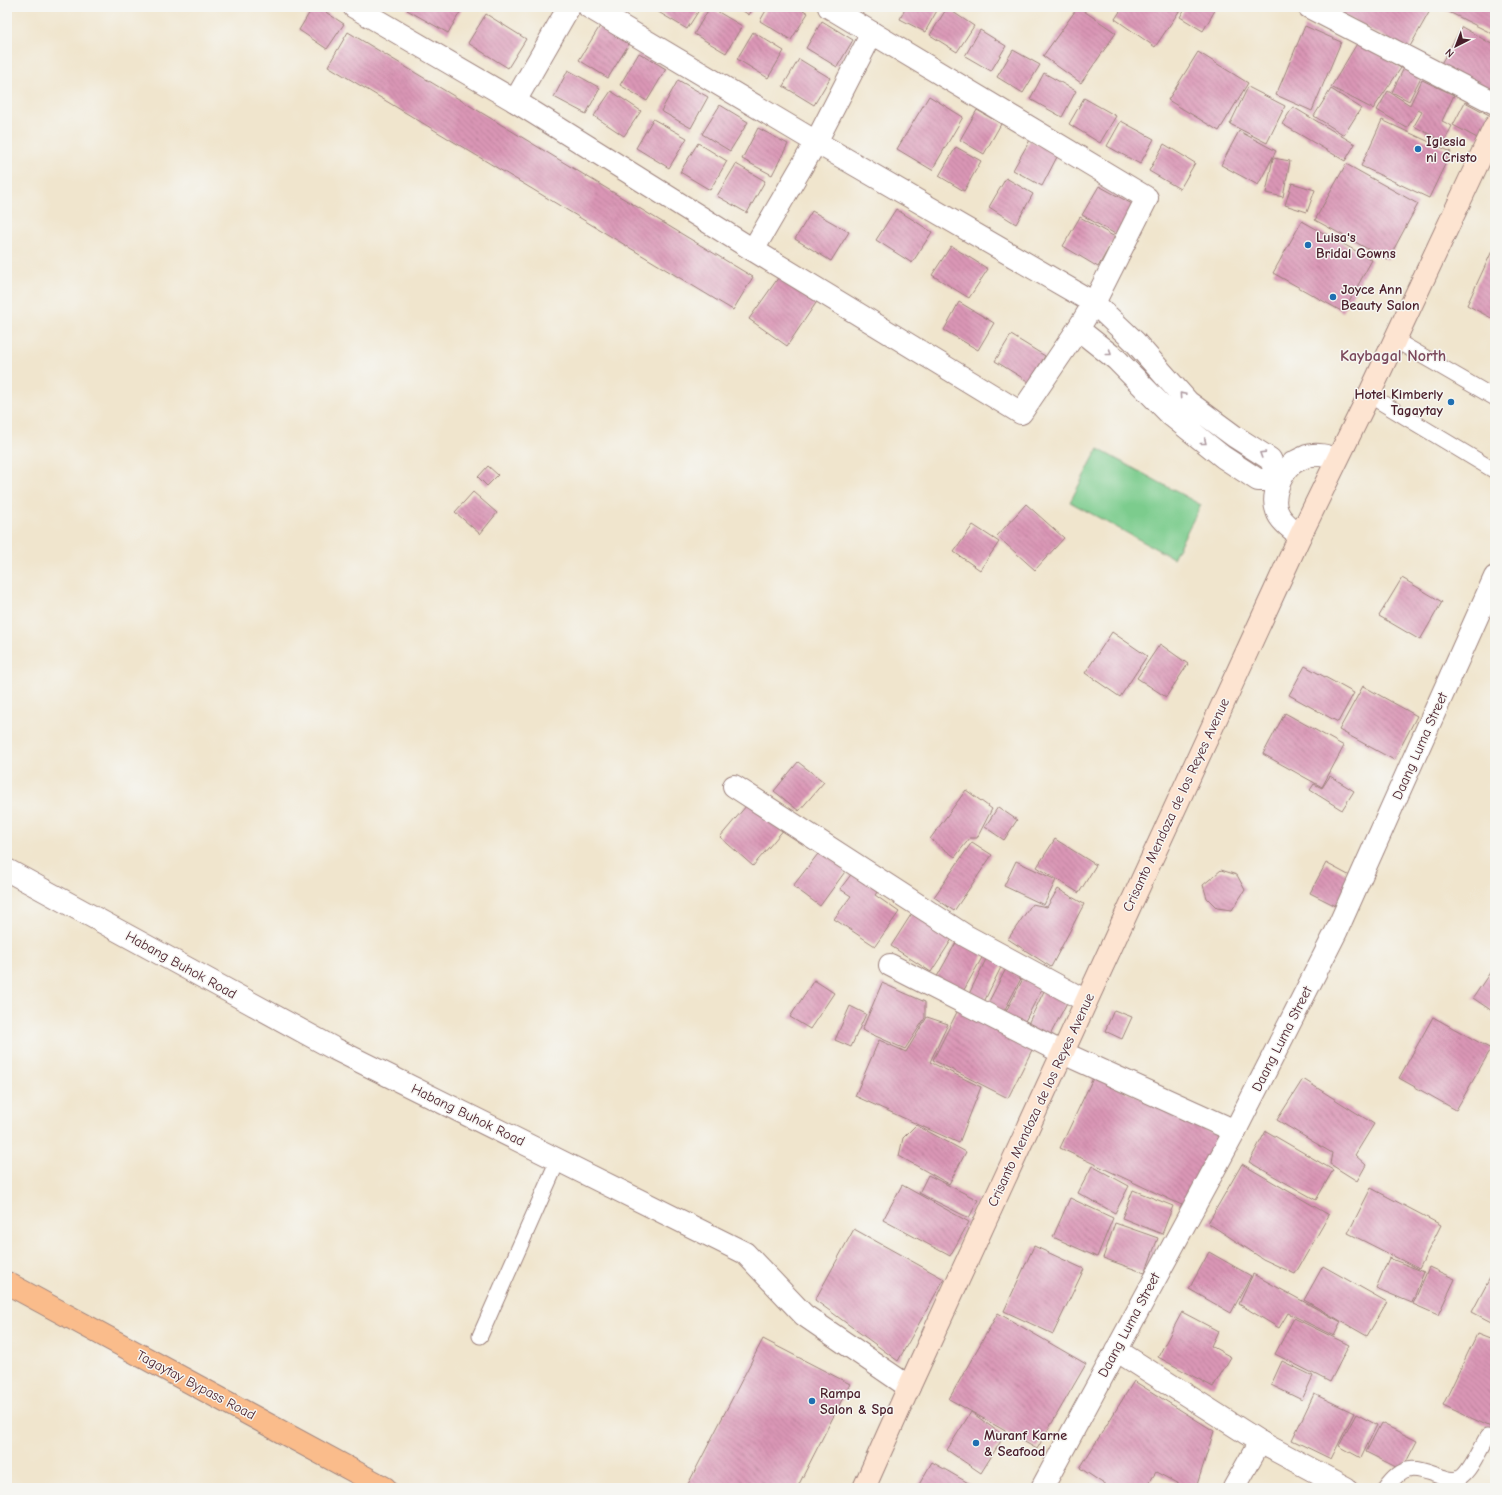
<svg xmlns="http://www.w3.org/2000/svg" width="1502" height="1495" font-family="'Comic Neue',sans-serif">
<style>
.grass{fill:#7bcc8d;stroke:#62765c}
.building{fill:url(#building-back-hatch)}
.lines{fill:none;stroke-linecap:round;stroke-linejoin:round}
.lane-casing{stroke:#9d827c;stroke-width:17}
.street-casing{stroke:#9d827c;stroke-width:24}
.secondary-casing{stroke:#9d827c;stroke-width:24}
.primary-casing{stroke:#9d827c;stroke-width:24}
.lane{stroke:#fff;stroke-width:15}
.street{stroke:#fff;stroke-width:22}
.secondary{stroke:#fde4d1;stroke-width:22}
.primary{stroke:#fabc8b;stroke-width:22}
.oneway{stroke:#ae9aa0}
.poi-dot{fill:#1f6fb2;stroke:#f6f6f2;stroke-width:1.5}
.labels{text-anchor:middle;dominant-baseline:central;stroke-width:3;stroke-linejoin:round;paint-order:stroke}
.poi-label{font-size:14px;font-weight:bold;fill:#4a1f2b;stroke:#f6f6f2;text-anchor:start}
.street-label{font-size:14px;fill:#4a1f2b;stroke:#f6f6f2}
.quarter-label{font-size:16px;font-weight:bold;fill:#7c495c;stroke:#f6f6f2}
</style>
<defs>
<pattern id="building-back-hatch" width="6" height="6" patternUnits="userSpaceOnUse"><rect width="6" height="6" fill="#da96b6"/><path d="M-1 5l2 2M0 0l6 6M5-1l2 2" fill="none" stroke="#b37a94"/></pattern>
</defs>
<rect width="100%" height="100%" fill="#f6f6f2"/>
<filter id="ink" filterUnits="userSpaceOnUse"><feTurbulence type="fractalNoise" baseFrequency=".025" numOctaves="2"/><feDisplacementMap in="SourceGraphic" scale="8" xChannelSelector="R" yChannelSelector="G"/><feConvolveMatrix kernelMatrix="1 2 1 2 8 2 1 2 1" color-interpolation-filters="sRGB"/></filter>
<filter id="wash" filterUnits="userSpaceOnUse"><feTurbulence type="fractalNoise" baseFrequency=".012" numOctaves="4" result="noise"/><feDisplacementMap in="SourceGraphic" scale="16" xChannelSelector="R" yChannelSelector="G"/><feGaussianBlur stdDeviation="0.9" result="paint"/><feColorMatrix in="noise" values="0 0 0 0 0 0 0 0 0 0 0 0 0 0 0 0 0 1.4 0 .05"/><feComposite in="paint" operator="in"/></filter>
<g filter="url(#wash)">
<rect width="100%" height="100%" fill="#f0e5cd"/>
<polygon class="grass" points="1098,449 1201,505 1173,558 1070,502"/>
<g id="blocks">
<g class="building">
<polygon points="313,7 318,7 344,24 327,49 299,30"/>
<polygon points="409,7 463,7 448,33 407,10"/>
<polygon points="657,7 701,7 687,29 655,10"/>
<polygon points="710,7 742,26 726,53 694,34"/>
<polygon points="737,7 754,7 749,15"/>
<polygon points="768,7 798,7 808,13 791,40 760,21"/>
<polygon points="906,7 939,7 925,32 900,19"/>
<polygon points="1078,7 1116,33 1081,83 1043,56"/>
<polygon points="1123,7 1182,7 1155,47 1115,19"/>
<polygon points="1186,7 1217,7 1203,31 1180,17"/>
<polygon points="1336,7 1432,7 1408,50 1334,10"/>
<polygon points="1442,7 1495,7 1495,35 1441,8"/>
<polygon points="947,8 974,26 957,52 930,35"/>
<polygon points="486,14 526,39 508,68 468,43"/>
<polygon points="822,21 853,40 837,67 806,48"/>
<polygon points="600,26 629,44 608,78 579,60"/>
<polygon points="1305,26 1341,42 1312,111 1276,95"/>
<polygon points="1462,27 1495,46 1495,96 1439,67"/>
<polygon points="980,30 1006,46 991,71 965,56"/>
<polygon points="348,32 753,277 733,310 328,66"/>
<polygon points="753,32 784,51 768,78 737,59"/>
<polygon points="1358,42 1401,68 1373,109 1331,87"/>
<polygon points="1013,50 1040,65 1023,93 997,77"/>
<polygon points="1198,52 1248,83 1219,131 1168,100"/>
<polygon points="639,53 666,69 647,101 620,85"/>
<polygon points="799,59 830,78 814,105 783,86"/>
<polygon points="1404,68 1421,77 1409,101 1392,92"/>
<polygon points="568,70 600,88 586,114 554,97"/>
<polygon points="1044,73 1076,91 1062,117 1030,99"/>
<polygon points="678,80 708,97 691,128 661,111"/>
<polygon points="1422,80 1454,95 1442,121 1452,126 1444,142 1414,126 1422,112 1418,110 1407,128 1377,110 1388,91 1410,105"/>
<polygon points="1248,87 1285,106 1267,143 1230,124"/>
<polygon points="1331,89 1361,108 1344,135 1314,116"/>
<polygon points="611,91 641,111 624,136 594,116"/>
<polygon points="929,96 963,117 932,170 897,149"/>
<polygon points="1084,98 1116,116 1100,143 1069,124"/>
<polygon points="1465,102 1491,116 1479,139 1453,125"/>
<polygon points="720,105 748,122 730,151 702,134"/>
<polygon points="1293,107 1355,144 1345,161 1282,124"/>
<polygon points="977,110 1001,124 984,154 960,140"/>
<polygon points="653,119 687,138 669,168 636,148"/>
<polygon points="1382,120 1451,152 1429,198 1361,166"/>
<polygon points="1121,121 1154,139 1140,164 1107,146"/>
<polygon points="758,128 788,144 772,175 742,159"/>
<polygon points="1239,131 1276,151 1258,185 1221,165"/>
<polygon points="1030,140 1058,155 1042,186 1013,170"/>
<polygon points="698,143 727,161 710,190 680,172"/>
<polygon points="1164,144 1195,163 1180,189 1149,171"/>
<polygon points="956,147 981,161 964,191 939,176"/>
<polygon points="1273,158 1290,161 1283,197 1266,193"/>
<polygon points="736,164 765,181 747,213 717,196"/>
<polygon points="1346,164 1418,204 1388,260 1315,220"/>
<polygon points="1006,178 1033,194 1016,224 989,207"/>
<polygon points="1292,183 1315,190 1307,212 1285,205"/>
<polygon points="1099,186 1134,205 1117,235 1082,215"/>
<polygon points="896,209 932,232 912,263 876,240"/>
<polygon points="812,211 849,232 831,261 795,239"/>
<polygon points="1080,217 1115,237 1098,267 1063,246"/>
<polygon points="1302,221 1372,260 1343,312 1273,273"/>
<polygon points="951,246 988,269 969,298 932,275"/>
<polygon points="1492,251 1495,252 1495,320 1467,305"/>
<polygon points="781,274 818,300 787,346 749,319"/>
<polygon points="959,302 994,323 978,350 944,330"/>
<polygon points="1011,335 1045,356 1029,382 995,361"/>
<polygon points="488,466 498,475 487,486 478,477"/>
<polygon points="473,492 497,513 480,534 455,512"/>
<polygon points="1026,504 1064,538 1035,570 997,536"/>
<polygon points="973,525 999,542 980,570 954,552"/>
<polygon points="1402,578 1442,602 1420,640 1379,616"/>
<polygon points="1112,632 1147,656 1120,697 1085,673"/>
<polygon points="1160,644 1188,664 1166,697 1137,678"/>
<polygon points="1305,666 1354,693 1338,722 1289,695"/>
<polygon points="1363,686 1417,716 1394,760 1339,730"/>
<polygon points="1285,713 1344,746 1322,787 1263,754"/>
<polygon points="798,762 824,782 799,811 774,791"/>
<polygon points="1330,776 1354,791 1342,810 1310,790 1314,784 1322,788"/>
<polygon points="966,790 992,809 977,838 970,838 955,857 930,839"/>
<polygon points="752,799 785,828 753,866 720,837"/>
<polygon points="998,807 1017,820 1004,840 985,827"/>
<polygon points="1055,839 1096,865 1079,893 1037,867"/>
<polygon points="972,842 992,855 954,911 934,897"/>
<polygon points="821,850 847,869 820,906 793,886"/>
<polygon points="1016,861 1056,880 1044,905 1004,886"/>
<polygon points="1326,863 1352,877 1336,906 1310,893"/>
<polygon points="856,868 882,885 875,895 899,912 875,946 834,919 851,896 840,889"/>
<polygon points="1221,870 1237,875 1245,890 1232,910 1217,908 1207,898 1203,885"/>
<polygon points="1058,889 1084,904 1051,967 1008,939 1032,904 1047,907"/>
<polygon points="914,910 954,936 931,972 891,946"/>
<polygon points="958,939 984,954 960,997 934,982"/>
<polygon points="989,953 1004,961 983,1004 968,996"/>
<polygon points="1008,965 1024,973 1003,1013 987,1005"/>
<polygon points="1493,968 1495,970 1495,1013 1473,998"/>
<polygon points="1026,973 1045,983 1022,1027 1003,1017"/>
<polygon points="814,980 834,993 810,1029 790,1017"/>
<polygon points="882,983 925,1002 925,1018 905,1049 862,1030"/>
<polygon points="1048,983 1071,995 1047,1041 1025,1030"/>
<polygon points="850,1006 866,1014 851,1047 835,1040"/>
<polygon points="959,1008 1034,1046 1008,1098 933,1060"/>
<polygon points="1114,1010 1132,1017 1122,1039 1105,1031"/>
<polygon points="927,1017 948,1024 930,1062 981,1087 959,1143 855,1096 879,1040 906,1052"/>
<polygon points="1433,1017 1491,1049 1456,1110 1399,1078"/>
<polygon points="1094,1076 1219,1136 1186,1207 1060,1148"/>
<polygon points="1303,1079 1374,1124 1355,1155 1366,1165 1357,1181 1330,1164 1332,1153 1277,1120"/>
<polygon points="916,1125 966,1152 949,1184 899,1156 903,1138"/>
<polygon points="1266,1131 1333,1170 1316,1200 1249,1162"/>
<polygon points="1242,1164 1329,1215 1295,1274 1263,1259 1208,1223"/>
<polygon points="1092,1166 1129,1186 1115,1213 1078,1193"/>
<polygon points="928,1175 978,1200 969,1218 919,1193"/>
<polygon points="902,1185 969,1222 950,1256 883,1220"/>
<polygon points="1371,1188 1441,1225 1419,1269 1348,1233"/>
<polygon points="1133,1190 1173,1206 1162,1234 1122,1218"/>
<polygon points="1070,1198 1113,1218 1097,1257 1053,1237"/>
<polygon points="1115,1223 1158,1238 1145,1273 1103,1258"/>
<polygon points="854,1229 944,1279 898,1361 815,1300"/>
<polygon points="1034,1246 1084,1269 1053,1334 1004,1311"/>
<polygon points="1209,1252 1251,1276 1231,1313 1189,1289"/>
<polygon points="1389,1258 1424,1272 1412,1303 1376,1288"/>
<polygon points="1323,1266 1387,1302 1367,1336 1304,1300"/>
<polygon points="1429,1267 1455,1279 1438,1315 1413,1304"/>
<polygon points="1253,1274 1341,1322 1334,1336 1288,1313 1279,1328 1239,1304"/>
<polygon points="1490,1278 1495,1281 1495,1324 1472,1312"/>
<polygon points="1182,1312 1218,1331 1211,1346 1231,1357 1213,1387 1158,1357"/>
<polygon points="998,1313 1086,1364 1037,1449 949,1399"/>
<polygon points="1294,1318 1349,1345 1330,1382 1275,1354"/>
<polygon points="1477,1334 1495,1341 1495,1429 1443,1405"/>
<polygon points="763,1339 850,1384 797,1488 686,1488"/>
<polygon points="1282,1361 1313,1376 1302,1400 1271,1385"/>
<polygon points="1134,1381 1214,1431 1196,1488 1186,1488 1156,1472 1146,1488 1110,1488 1080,1468"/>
<polygon points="1314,1394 1354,1413 1331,1459 1292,1440"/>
<polygon points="971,1412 1004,1436 981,1473 947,1450"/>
<polygon points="1356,1414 1377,1425 1361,1458 1339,1446"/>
<polygon points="1381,1423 1417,1441 1402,1470 1366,1452"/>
<polygon points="932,1462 977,1488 917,1488"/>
</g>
</g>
</g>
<g filter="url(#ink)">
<use href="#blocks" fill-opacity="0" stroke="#9d827c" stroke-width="1"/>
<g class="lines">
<g class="lane-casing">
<g id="lane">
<polyline points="1395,340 1495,398"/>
<polyline points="1369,395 1495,471"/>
<polyline points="480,1336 558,1160"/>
<path d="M1386 1488C1404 1462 1415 1468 1442 1477 1447 1479 1454 1481 1460 1478 1470 1473 1481 1447 1487 1437"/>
</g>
</g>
<g class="street-casing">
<g id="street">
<polyline points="354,7 515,101 753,250 1021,413 1078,329 1094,303 1147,198 829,7"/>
<polyline points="589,7 816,142 1094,303 1135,342 1188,402 1234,436 1270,459 1280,480 1258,480 1223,457 1172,416 1117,360 1078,329"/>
<polyline points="1309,7 1495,103"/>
<polyline points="515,101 569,7"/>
<polyline points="753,250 816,142 872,33"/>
<path d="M1300 536C1292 529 1280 521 1277 511 1271 496 1281 473 1293 463 1296 461 1303 458 1307 456 1317 453 1327 456 1337 459"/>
<polyline points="734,786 966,936 1086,1001"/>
<polyline points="7,870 335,1049 745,1253 804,1315 909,1387"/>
<polyline points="890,965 1063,1053 1235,1131"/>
<polyline points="1116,1350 1260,1442 1346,1488"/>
<polyline points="1042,1488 1235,1131 1336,932 1495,577"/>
<polyline points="1234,1488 1260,1442"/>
</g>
</g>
<g class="secondary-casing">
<polyline id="secondary" points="864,1488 909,1387 1300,536 1369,395 1495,126"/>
</g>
<g class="primary-casing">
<polyline id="primary" points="7,1283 385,1488"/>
</g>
<use href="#lane" class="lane"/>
<use href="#street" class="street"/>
<use href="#secondary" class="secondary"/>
<use href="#primary" class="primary"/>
</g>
<defs><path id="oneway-chevron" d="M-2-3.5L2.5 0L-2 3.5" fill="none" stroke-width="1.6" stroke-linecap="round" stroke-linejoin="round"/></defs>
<g class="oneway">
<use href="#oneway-chevron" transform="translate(1109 353) rotate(38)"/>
<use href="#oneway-chevron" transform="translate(1182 395) rotate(-131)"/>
<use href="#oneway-chevron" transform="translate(1204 442) rotate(39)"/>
<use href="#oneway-chevron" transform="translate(1262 454) rotate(-148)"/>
</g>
</g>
<g class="poi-dot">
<circle cx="1418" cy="149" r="4"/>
<circle cx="1308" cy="245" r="4"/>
<circle cx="1333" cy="297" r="4"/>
<circle cx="1451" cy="402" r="4"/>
<circle cx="812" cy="1401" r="4"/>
<circle cx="976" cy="1443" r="4"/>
</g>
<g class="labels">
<g class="poi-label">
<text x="1426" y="141">Iglesia<tspan x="1426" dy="16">ni Cristo</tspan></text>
<text x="1316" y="237">Luisa's<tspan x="1316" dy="16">Bridal Gowns</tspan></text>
<text x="1341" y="289">Joyce Ann<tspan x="1341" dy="16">Beauty Salon</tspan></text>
<text x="1443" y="394" text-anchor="end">Hotel Kimberly<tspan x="1443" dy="16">Tagaytay</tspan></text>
<text x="820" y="1393">Rampa<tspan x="820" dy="16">Salon &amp; Spa</tspan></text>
<text x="984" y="1435">Muranf Karne<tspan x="984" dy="16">&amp; Seafood</tspan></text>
</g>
<g class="street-label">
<text transform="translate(1420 746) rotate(-66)">Daang Luma Street</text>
<text transform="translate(1176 805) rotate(-65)">Crisanto Mendoza de los Reyes Avenue</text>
<text transform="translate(181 965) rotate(29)">Habang Buhok Road</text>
<text transform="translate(1282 1039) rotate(-63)">Daang Luma Street</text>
<text transform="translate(1041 1100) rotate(-65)">Crisanto Mendoza de los Reyes Avenue</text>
<text transform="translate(468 1115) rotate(26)">Habang Buhok Road</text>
<text transform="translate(1129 1325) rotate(-62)">Daang Luma Street</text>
<text transform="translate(196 1385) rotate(28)">Tagaytay Bypass Road</text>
</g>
<g class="quarter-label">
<text x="1393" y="356">Kaybagal North</text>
</g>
</g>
<rect width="1502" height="1495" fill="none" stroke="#f6f6f2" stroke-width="24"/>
<g transform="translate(1456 46) rotate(222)" stroke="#f6f6f2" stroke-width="3" paint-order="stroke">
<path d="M0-3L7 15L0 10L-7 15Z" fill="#4a1f2b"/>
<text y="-6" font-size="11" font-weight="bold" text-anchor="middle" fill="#4a1f2b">N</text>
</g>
</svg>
